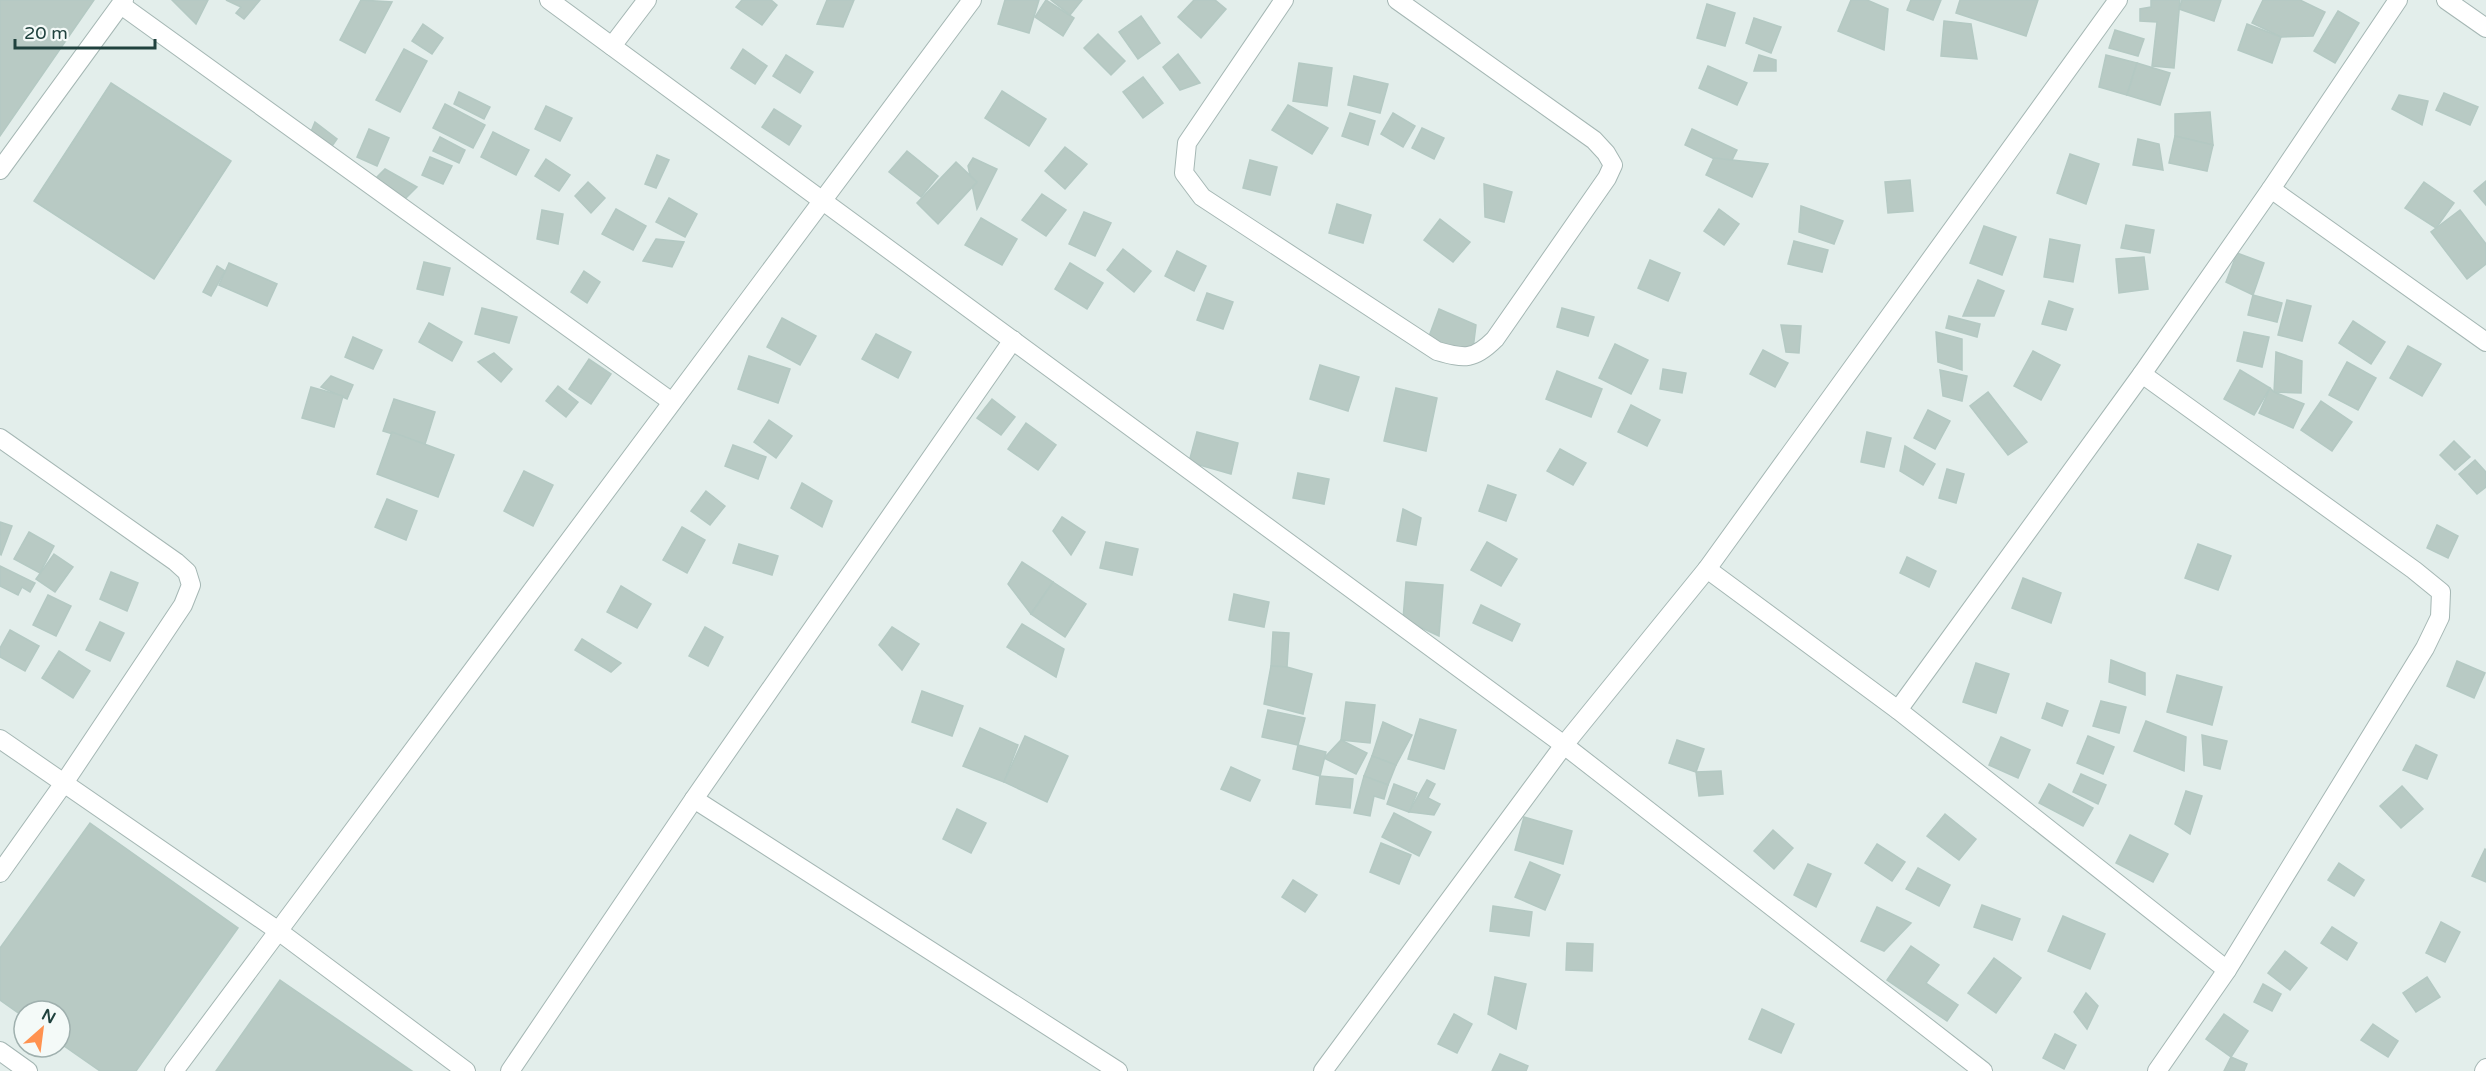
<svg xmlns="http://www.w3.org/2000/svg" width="2486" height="1071" font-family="'Varela Round',sans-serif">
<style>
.building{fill:#b8cac4;stroke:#b4c9c3;stroke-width:1.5}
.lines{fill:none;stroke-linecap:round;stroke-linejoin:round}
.street-casing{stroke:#a5b7b4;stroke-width:20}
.street{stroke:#fff;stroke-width:18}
</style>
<rect width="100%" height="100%" fill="#e3eeeb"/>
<g class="building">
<polygon points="0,0 94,0 0,136"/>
<polygon points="172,0 208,0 196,24"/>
<polygon points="226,0 260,0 244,19 236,13 241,7"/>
<polygon points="361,0 392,2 365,53 340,40"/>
<polygon points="742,0 771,0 777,5 762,25 736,7"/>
<polygon points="827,0 854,0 843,27 817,24"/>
<polygon points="1005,0 1039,0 1029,33 998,24"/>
<polygon points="1046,0 1074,18 1063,36 1035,17"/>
<polygon points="1051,0 1082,0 1070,15"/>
<polygon points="1194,0 1215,0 1226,9 1201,38 1178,17"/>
<polygon points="1851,0 1867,0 1888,9 1884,50 1838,31"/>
<polygon points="1911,0 1941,0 1933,20 1907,10"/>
<polygon points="1960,0 2038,0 2026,36 1956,13"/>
<polygon points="2151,0 2180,0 2174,68 2152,66 2157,22 2140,21 2140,9 2151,7"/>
<polygon points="2182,0 2221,0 2214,21 2179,9"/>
<polygon points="2263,0 2300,0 2325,12 2313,36 2281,37 2252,23"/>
<polygon points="1707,4 1735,13 1725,46 1697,38"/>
<polygon points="2338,11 2359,23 2335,63 2314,51"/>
<polygon points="1141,16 1160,43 1138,59 1119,32"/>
<polygon points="1754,18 1781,27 1771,53 1746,43"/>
<polygon points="1944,21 1971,24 1977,59 1941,56"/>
<polygon points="423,24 443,38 432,54 412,41"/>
<polygon points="2247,24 2281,37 2272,63 2238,50"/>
<polygon points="2115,30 2144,39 2138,56 2109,48"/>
<polygon points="1098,34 1125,61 1111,75 1084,48"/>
<polygon points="404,49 427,61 400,112 376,100"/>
<polygon points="743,49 767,66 755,84 731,68"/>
<polygon points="1178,54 1200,83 1180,90 1163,67"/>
<polygon points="786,55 813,72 800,93 773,76"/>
<polygon points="1759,55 1776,60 1776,71 1754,71"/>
<polygon points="2106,55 2137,63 2127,95 2099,87"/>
<polygon points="1299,63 1332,68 1327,106 1293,101"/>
<polygon points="2137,63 2170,73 2160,105 2127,95"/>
<polygon points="1708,66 1747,83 1737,105 1699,88"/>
<polygon points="1354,76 1388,84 1380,113 1348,105"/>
<polygon points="1143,77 1163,103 1143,118 1123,92"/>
<polygon points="111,83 231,161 154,279 34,201"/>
<polygon points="1002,91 1046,119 1029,146 985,118"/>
<polygon points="459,92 490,107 484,119 454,104"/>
<polygon points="2444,93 2478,107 2470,125 2436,110"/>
<polygon points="2399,95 2428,101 2422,125 2392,109"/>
<polygon points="445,104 485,125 473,148 433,128"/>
<polygon points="1288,105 1328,128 1312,154 1272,130"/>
<polygon points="546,106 572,118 560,141 535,129"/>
<polygon points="774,109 801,126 789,145 762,127"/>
<polygon points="2210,112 2213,145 2175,136 2175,114"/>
<polygon points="1350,113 1375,121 1368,145 1342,136"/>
<polygon points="1393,113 1415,126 1403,147 1381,134"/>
<polygon points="315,122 337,139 330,149 310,134"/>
<polygon points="1422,128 1444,138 1434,159 1412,148"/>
<polygon points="369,129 389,138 377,166 357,157"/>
<polygon points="1692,129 1737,150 1729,166 1685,145"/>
<polygon points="493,132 529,150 516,175 481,157"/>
<polygon points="2175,136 2213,145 2207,171 2169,163"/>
<polygon points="440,137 465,150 459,163 433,151"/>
<polygon points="2138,139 2159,144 2163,170 2133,165"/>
<polygon points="1065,147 1087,164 1065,189 1045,171"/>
<polygon points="907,151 938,176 921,197 889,172"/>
<polygon points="2070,154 2099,164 2086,204 2057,193"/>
<polygon points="657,155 669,160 656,188 645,184"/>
<polygon points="430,157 452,166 443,184 422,175"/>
<polygon points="973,158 997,169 977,209 968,166"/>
<polygon points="1714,158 1768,164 1752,197 1706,175"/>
<polygon points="546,159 570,175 559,191 535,176"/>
<polygon points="1250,160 1277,167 1270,195 1243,188"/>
<polygon points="956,162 977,182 938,224 917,203"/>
<polygon points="385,169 417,187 398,206 373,181"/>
<polygon points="1910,180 1913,211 1888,213 1885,182"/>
<polygon points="2486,181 2486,205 2474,191"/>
<polygon points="588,182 605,198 591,213 575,196"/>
<polygon points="2424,182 2454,203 2436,228 2405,208"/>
<polygon points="1484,184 1512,192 1504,222 1485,217"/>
<polygon points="1042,194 1066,210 1046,236 1022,220"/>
<polygon points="669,198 697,214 685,237 656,222"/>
<polygon points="1337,204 1371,215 1363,243 1329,233"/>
<polygon points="1801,206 1843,221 1834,244 1799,232"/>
<polygon points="616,209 646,226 633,250 602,234"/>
<polygon points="1719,209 1739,224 1724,245 1704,231"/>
<polygon points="542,210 563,214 558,244 537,239"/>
<polygon points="2460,210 2486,244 2486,264 2467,279 2431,232"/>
<polygon points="1084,212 1111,223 1095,256 1069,244"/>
<polygon points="981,218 1017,239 1002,265 965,245"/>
<polygon points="1440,219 1470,242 1453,262 1424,240"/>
<polygon points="2126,225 2154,230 2150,253 2121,248"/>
<polygon points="1984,226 2016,237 2002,275 1970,263"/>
<polygon points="656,239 684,242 672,267 643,261"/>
<polygon points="2050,239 2080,245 2073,282 2044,277"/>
<polygon points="1794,241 1828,250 1822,272 1788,264"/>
<polygon points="1123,249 1151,271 1134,292 1107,270"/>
<polygon points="1177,251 1206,266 1194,291 1165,276"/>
<polygon points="2237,253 2264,263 2253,295 2226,282"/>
<polygon points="2144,257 2148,289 2119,293 2116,259"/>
<polygon points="1650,260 1680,273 1668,301 1638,288"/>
<polygon points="424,262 450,268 443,295 417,289"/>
<polygon points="229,263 277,284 267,306 219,285"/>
<polygon points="1070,263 1103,283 1087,309 1055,289"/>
<polygon points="217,266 225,271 211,296 203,292"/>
<polygon points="584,271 600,282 587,303 571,292"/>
<polygon points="1978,280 2004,291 1994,316 1963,316"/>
<polygon points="1207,293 1233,302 1223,329 1197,320"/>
<polygon points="2253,295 2282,303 2277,322 2248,315"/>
<polygon points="2287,300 2311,306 2302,341 2278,335"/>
<polygon points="2049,301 2073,309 2066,330 2042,324"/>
<polygon points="482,308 517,317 509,343 475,334"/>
<polygon points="1562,308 1594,317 1588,336 1557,327"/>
<polygon points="1439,309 1476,325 1472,357 1428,339"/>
<polygon points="1949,316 1980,324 1977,337 1946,328"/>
<polygon points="782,318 816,336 800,365 767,347"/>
<polygon points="2353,321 2385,342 2371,364 2339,343"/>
<polygon points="429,323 462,342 452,361 419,342"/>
<polygon points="1781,325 1801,326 1799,353 1786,352"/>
<polygon points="1936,332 1962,339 1962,370 1938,362"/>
<polygon points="2244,332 2269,337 2262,367 2237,361"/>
<polygon points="876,334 911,352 898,378 862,359"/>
<polygon points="353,337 382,350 373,369 345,357"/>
<polygon points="1615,344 1648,360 1631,394 1599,378"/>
<polygon points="2408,346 2441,364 2422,396 2390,378"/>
<polygon points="1763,350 1788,363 1775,387 1750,374"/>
<polygon points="2033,351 2060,365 2041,400 2014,386"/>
<polygon points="2276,352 2302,361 2301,393 2274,392"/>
<polygon points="494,353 512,369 501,382 478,362"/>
<polygon points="749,356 790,369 778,403 738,389"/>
<polygon points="589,359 611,374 591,404 569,389"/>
<polygon points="2347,362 2376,378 2358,410 2329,395"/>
<polygon points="1320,365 1359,377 1348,411 1310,399"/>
<polygon points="1663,369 1686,373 1682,393 1660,389"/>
<polygon points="1940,370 1967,376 1962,401 1943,396"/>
<polygon points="2240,370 2270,388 2254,415 2224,399"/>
<polygon points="1557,371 1602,389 1591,417 1546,399"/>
<polygon points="331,376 353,385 347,399 321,387"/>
<polygon points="558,386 578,402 566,417 546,401"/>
<polygon points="311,387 343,396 334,427 302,418"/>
<polygon points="1396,388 1437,398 1426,451 1384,441"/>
<polygon points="2270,388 2274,392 2304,404 2293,428 2259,413"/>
<polygon points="1988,392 2027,442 2008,455 1970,406"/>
<polygon points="394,399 435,412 425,444 383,431"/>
<polygon points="992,399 1015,417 1001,435 977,418"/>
<polygon points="2321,401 2352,422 2332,451 2301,430"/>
<polygon points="1631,405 1660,420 1647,446 1618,432"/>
<polygon points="1928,410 1950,421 1935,449 1914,438"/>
<polygon points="769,420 792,436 776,458 754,442"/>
<polygon points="1026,423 1056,445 1038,470 1008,449"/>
<polygon points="392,432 454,455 438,497 377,474"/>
<polygon points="1197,432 1238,443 1231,474 1189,462"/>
<polygon points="1867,432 1891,438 1884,467 1861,462"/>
<polygon points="2454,441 2470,457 2455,470 2440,455"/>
<polygon points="733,445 766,457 758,479 725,466"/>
<polygon points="1905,446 1935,464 1923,485 1900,471"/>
<polygon points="1560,449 1586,463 1573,485 1547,471"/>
<polygon points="2475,460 2486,472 2486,487 2477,494 2459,474"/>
<polygon points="1947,469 1964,474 1956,503 1939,498"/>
<polygon points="524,471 553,485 533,526 504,511"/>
<polygon points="1298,473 1329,479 1324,504 1293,498"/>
<polygon points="802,483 832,501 822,527 791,508"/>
<polygon points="1488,485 1516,495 1506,521 1479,511"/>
<polygon points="706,491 725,506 710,525 691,511"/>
<polygon points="387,499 417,511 406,540 375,527"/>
<polygon points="1403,509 1421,518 1416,545 1397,541"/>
<polygon points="1062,517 1085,532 1071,555 1053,531"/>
<polygon points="0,522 12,526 1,555 0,554"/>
<polygon points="2437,525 2458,536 2448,558 2427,548"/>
<polygon points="682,527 705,540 687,573 663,560"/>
<polygon points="29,532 54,546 40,573 14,559"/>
<polygon points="1106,542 1138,549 1132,575 1100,568"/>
<polygon points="1487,542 1517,559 1501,586 1471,570"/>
<polygon points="739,544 778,556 772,575 733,563"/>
<polygon points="2198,544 2231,556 2218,590 2185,578"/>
<polygon points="54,554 73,567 55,592 36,579"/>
<polygon points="1907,557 1936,571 1929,587 1900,573"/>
<polygon points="1022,562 1053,582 1031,614 1008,584"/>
<polygon points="0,566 35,583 30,592 22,587 18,595 0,586"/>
<polygon points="111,572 138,583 127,611 100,599"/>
<polygon points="2023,578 2061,593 2051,623 2012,608"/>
<polygon points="1053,582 1086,604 1065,637 1031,614"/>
<polygon points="1406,582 1443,585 1439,636 1403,619"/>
<polygon points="621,586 651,604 637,628 607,612"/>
<polygon points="1234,594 1269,602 1264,627 1229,620"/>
<polygon points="48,595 71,606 56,636 33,625"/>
<polygon points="1481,605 1520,624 1512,641 1473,623"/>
<polygon points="100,622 124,633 110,661 86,650"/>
<polygon points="1022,624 1064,649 1056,677 1007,647"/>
<polygon points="705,627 723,637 708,666 689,656"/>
<polygon points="892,627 919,644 902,670 879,645"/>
<polygon points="10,630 39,646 25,671 0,657 0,648"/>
<polygon points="1273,632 1289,633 1287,667 1271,666"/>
<polygon points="582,639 621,663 611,672 575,650"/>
<polygon points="59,651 90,671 73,698 42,678"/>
<polygon points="2111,660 2145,673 2145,695 2109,682"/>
<polygon points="2457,661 2485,673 2474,698 2447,686"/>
<polygon points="1976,663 2009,674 1996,713 1963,702"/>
<polygon points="1271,666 1287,667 1312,674 1303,714 1264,704"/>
<polygon points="2177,675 2222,687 2212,725 2167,712"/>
<polygon points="922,691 963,706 952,736 912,722"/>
<polygon points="2101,701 2126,707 2119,733 2093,726"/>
<polygon points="1346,702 1375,705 1370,743 1341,740"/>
<polygon points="2047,703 2068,711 2062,726 2042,718"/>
<polygon points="1268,710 1305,718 1298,745 1262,737"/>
<polygon points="1420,719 1456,730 1444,769 1408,759"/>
<polygon points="2146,721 2186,737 2184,771 2134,751"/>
<polygon points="1383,722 1412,735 1396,765 1372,756"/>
<polygon points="980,728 1018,745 1004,782 963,766"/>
<polygon points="2202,735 2227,741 2220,769 2204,765"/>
<polygon points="1025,736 1068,756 1047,802 1004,782"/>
<polygon points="2088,736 2114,747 2103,774 2077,763"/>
<polygon points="2001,737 2030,750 2018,778 1989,765"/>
<polygon points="1341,740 1367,753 1356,774 1324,758"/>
<polygon points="1677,740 1704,749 1696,772 1669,763"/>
<polygon points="1298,745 1326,752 1320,776 1293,769"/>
<polygon points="2416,745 2437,755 2427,779 2403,770"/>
<polygon points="1372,756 1396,765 1388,785 1364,776"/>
<polygon points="1231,767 1260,780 1250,801 1221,789"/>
<polygon points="1721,771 1723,794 1699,796 1696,772"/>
<polygon points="2081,774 2106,785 2098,804 2073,792"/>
<polygon points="1320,776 1353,779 1350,808 1316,804"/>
<polygon points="1364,776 1388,785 1384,799 1374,796 1370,816 1354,813"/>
<polygon points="1427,780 1435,784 1428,798 1440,804 1434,815 1409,812"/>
<polygon points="1394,784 1417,793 1409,812 1387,804"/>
<polygon points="2049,784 2093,808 2083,826 2039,803"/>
<polygon points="2402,786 2423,809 2401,828 2380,806"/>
<polygon points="2186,791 2202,796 2190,834 2175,824"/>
<polygon points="957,809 986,823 971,853 943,839"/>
<polygon points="1394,813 1431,832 1419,856 1382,837"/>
<polygon points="1945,814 1976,839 1959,860 1927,836"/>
<polygon points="1524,817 1572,831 1563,864 1515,850"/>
<polygon points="90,823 238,928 136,1071 100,1071 60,1043 60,1011 24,1011 24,1017 0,1000 0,948"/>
<polygon points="1773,830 1793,848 1774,869 1754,851"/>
<polygon points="2130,835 2168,854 2153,882 2116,863"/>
<polygon points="1381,843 1411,855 1399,884 1370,872"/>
<polygon points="1877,844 1905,862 1892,881 1865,863"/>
<polygon points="2485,849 2486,850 2486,882 2472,876"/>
<polygon points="1530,862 1560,875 1545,910 1515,897"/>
<polygon points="2339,863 2364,880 2354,896 2328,880"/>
<polygon points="1808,864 1831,874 1816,907 1794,895"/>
<polygon points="1918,868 1950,885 1939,906 1906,889"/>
<polygon points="1293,880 1317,895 1305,912 1282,897"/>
<polygon points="1982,905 2020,919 2012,940 1974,927"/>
<polygon points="1493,906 1532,912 1529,936 1490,931"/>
<polygon points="1877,907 1911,923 1884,951 1861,941"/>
<polygon points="2063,916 2105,934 2090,969 2048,951"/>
<polygon points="2441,922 2460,932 2445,962 2426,953"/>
<polygon points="2332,927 2357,943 2347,960 2321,943"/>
<polygon points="1567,943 1593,944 1592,971 1566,970"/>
<polygon points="1911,946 1939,965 1926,983 1958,1005 1947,1021 1887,980"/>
<polygon points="2285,951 2307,968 2290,990 2268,973"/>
<polygon points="1994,958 2021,978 1996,1013 1968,993"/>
<polygon points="1495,977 1526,984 1516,1029 1488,1014"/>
<polygon points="2427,977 2440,997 2416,1012 2403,993"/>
<polygon points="280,980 412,1071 216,1071"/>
<polygon points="2263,984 2281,994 2272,1011 2254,1002"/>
<polygon points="2086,993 2098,1006 2087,1029 2074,1012"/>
<polygon points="1762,1009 1794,1024 1781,1053 1749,1039"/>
<polygon points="1454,1014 1472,1024 1457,1053 1438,1044"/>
<polygon points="2224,1014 2248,1031 2231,1057 2206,1039"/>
<polygon points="2373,1024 2398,1041 2388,1057 2361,1040"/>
<polygon points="2055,1034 2076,1045 2064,1069 2043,1058"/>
<polygon points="1500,1054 1528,1066 1526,1071 1492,1071"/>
<polygon points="2231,1057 2247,1064 2244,1071 2224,1071"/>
</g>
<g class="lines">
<g class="street-casing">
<g id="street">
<polyline points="549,0 1564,745 1983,1071"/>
<path d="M1284 0 1187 143 1184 173 1202 197 1437 351C1465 359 1474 360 1495 339L1607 178 1613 165 1606 153 1594 140 1397 0"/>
<polyline points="2446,0 2486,28"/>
<polyline points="121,5 672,402"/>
<polyline points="612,46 647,0"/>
<polyline points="0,170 124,0"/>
<polyline points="2271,189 2486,342"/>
<polyline points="2142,374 2414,570 2441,592 2440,617 2425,648 2227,970 2157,1071"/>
<polyline points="0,438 176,562 187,572 191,585 183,605 64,783 0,873"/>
<polyline points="1707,569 1898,710 2227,970"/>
<polyline points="1898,710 2142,374 2271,189 2398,0"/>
<polyline points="0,739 277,930 466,1071"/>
<polyline points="694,799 1118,1071"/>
<polyline points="0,1051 28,1071"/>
<polyline points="174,1071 972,0"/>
<polyline points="510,1071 694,799 1013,340"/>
<polyline points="1323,1071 1564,745 1707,569 2118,0"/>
<polyline points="2484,1071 2486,1068"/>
</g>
</g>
<use href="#street" class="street"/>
</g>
<g transform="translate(42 1029) rotate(28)"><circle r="28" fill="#f4faf8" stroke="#9fb0ae" stroke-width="1.5"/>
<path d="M0-4.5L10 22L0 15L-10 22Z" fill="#ff9250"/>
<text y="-9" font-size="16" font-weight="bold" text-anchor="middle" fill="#20423e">N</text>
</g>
<path d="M15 39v9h140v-9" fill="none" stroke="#20423e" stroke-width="3"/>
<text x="24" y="39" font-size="18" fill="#20423e" stroke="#f4faf8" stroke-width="4.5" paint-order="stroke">20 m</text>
</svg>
